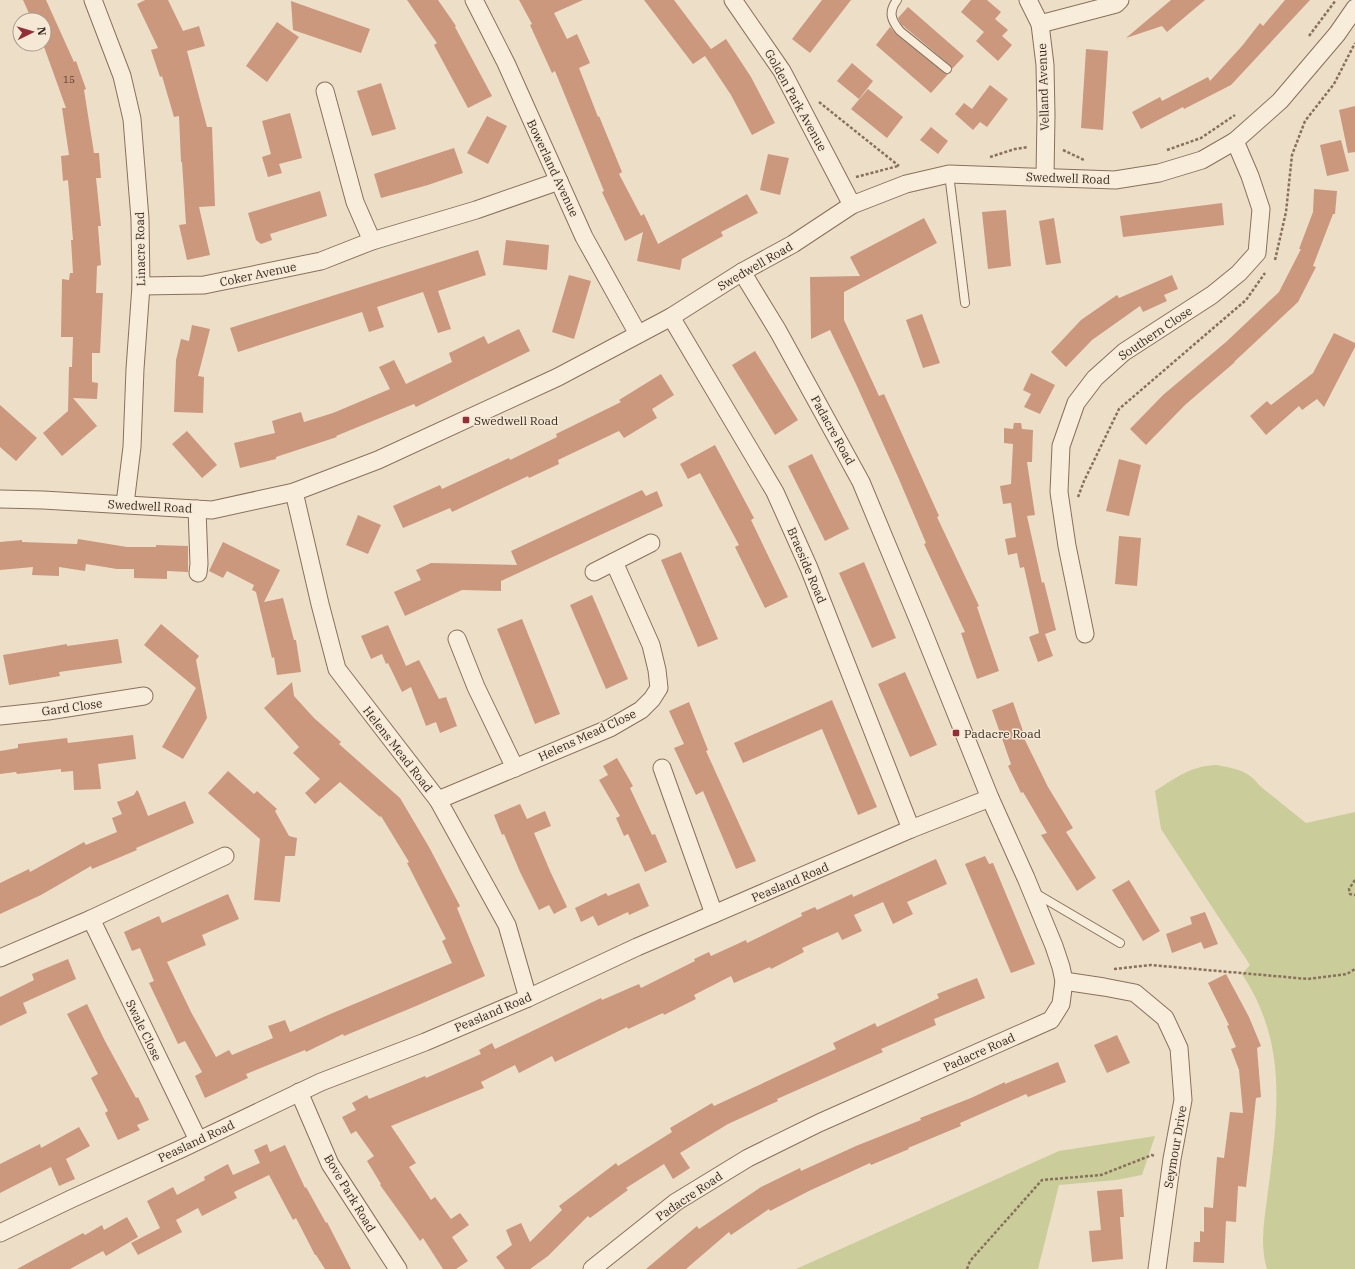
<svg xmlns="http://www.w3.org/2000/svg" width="1355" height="1269" font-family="'IBM Plex Serif',serif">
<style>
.green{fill:#cacc9a}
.building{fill:#cb977d}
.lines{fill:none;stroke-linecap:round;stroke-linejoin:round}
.lane-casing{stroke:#89705c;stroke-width:10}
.street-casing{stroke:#89705c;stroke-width:19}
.path{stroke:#89705c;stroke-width:2.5;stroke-dasharray:3 2;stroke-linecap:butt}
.lane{stroke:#f8edda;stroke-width:8}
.street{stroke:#f8edda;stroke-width:17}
.poi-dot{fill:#962e37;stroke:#f5e9d6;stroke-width:1.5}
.labels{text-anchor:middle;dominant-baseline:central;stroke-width:3;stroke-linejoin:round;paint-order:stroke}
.number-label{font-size:10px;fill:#5e4537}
.street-label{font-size:12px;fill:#392a20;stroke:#f5e9d6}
.poi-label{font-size:12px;fill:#392a20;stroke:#f5e9d6;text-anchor:start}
</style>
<rect width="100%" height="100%" fill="#eddfc7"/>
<g class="green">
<path d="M1217 765C1236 769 1248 770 1260 786L1306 823 1355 812V1269H1267C1259 1244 1265 1217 1268 1191 1278 1114 1288 1043 1242 974L1250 965 1161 829 1155 791C1177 777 1190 766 1217 765Z"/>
<polygon points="1155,1136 1142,1175 1116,1180 1059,1185 1038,1269 796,1269 1059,1151"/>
</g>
<g class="building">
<polygon points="23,0 46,0 74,62 76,61 86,89 84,90 94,153 99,153 101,178 96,178 101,226 98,226 101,265 97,266 96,293 103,293 100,353 92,353 92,382 98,383 97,399 73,398 97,426 62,456 43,433 68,411 69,367 72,367 73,337 61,337 62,279 69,280 70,273 73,273 71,240 73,240 68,180 63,181 61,156 69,155 62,108 66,108 43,44 44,44 44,20 32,20"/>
<polygon points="145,0 168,0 183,31 199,26 205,46 187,51 207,127 212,127 215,206 199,207 210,255 187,260 179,225 186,224 182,162 181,162 179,116 174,117 162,76 160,77 151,50 158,48 137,4"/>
<polygon points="407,0 438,0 456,26 455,27 492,96 468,108 434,45 437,43"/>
<polygon points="519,0 583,0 554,13 567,39 577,34 590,63 579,68 598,117 599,116 622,172 619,174 641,216 644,214 658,244 747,194 758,213 721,232 723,236 682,259 680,270 637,261 643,232 625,241 602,192 604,191 555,71 552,73 530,25 532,24"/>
<polygon points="644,0 674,0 711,49 726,39 751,77 775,123 752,135 731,95 705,56 693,64"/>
<polygon points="822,0 851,0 810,53 792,39"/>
<polygon points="971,0 987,0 1001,12 995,19 1008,30 1002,36 1012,45 998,61 976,41 984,32 961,12"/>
<polygon points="1171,0 1205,0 1167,32 1162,26 1126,38"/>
<polygon points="1285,0 1310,0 1231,85 1184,109 1183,107 1141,129 1132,112 1160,97 1162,101 1208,77 1210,81 1242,46 1260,23 1263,26"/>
<polygon points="291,1 370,29 361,53 293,30"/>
<polygon points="908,7 964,56 952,69 950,65 901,24 898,18"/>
<polygon points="277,22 299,37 267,82 246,66"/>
<polygon points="890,27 897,35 944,73 948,74 931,93 876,45"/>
<polygon points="1086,49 1108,51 1103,130 1081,128"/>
<polygon points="852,63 873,81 859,99 837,81"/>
<polygon points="381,83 396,129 372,136 357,91"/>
<polygon points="990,85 1008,99 987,127 980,122 973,130 955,114 964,103 972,109"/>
<polygon points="868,89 903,117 887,138 851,109"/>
<polygon points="1355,106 1355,152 1348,153 1339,110"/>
<polygon points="290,113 302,158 279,164 282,173 268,177 262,157 271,154 262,121"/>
<polygon points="487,116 507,126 488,164 467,153"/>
<polygon points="931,127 948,141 938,154 920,140"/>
<polygon points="1341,140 1349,171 1327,176 1320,145"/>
<polygon points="454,148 463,173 428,185 381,198 374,174"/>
<polygon points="768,154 789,158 780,195 760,190"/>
<polygon points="1314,189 1337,191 1335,214 1333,214 1313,266 1316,267 1298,302 1234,362 1235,362 1185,405 1146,445 1130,429 1163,395 1226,342 1279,292 1301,249 1299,249 1313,212"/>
<polygon points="320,191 327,216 270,234 272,240 261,244 256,240 248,213"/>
<polygon points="1222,203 1224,225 1123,237 1120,216"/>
<polygon points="1006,210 1011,266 988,269 982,212"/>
<polygon points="924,218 937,243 844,292 844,320 879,396 884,394 939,516 937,517 979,606 977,607 999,671 977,679 961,633 965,632 924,544 926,543 898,477 856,384 830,330 811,339 810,277 860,276 850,257"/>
<polygon points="1054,218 1061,263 1046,265 1039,221"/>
<polygon points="506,240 549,245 547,270 503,265"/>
<polygon points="478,250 486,275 438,291 451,329 438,333 423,292 377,307 384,327 369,332 362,312 238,352 230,328"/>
<polygon points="569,275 591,281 574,339 552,332"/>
<polygon points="1172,275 1178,289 1164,295 1167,301 1143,312 1140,306 1092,340 1066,367 1051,352 1081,320 1117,295 1119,298"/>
<polygon points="922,314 940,363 923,368 906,320"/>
<polygon points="192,325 210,329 198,376 204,377 203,413 174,412 176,360 181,339 189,341"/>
<polygon points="519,329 530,351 416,407 414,404 336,436 337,437 276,457 276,459 240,468 234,443 275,433 272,421 301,412 304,422 333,413 390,389 379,367 394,360 406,384 452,362 449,353 484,336 488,344"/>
<polygon points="1334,333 1355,343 1355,347 1324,407 1317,399 1302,410 1299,406 1266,435 1250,416 1267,401 1271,405 1313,373"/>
<polygon points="755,351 798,420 775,435 732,365"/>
<polygon points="1031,373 1055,385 1040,414 1024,407 1031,394 1023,390"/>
<polygon points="661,374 674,395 652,409 657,418 624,438 619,431 558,460 559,464 529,478 528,476 452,512 450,508 403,528 393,506 440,485 442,489 509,458 510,460 557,437 556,434 621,402 619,400"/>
<polygon points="0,405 37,438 16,461 0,447"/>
<polygon points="1014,423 1021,423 1022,429 1033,430 1032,462 1027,462 1035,515 1027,516 1042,583 1044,582 1056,630 1045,634 1053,656 1038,662 1029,637 1039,633 1024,567 1020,568 1017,553 1008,555 1005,539 1016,537 1011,503 1003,504 1000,486 1011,484 1013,444 1004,443 1004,428 1013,429"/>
<polygon points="187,431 217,465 202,478 172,444"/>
<polygon points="715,445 754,518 751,520 788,597 765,608 735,547 739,545 700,473 688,479 680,464"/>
<polygon points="812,454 849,529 825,541 788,466"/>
<polygon points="1119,459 1141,465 1129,516 1106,511"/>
<polygon points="642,490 646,496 657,491 663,506 501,581 501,591 462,590 405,616 394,592 421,580 416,570 431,563 517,565 511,551"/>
<polygon points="358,515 381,525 368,554 346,545"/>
<polygon points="1119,536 1141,538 1137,586 1115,584"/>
<polygon points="78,539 127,547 156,547 156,545 188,546 188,572 167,571 167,579 134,578 134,569 117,569 86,564 85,571 59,567 59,576 32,575 33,567 0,570 0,542 22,540 22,542 77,544"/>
<polygon points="223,542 280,570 264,602 283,598 294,640 296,640 301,672 277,675 274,657 272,658 256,592 252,590 254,585 227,571 223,578 209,571"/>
<polygon points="681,552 718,639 698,647 661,560"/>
<polygon points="864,562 896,638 872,648 839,573"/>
<polygon points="592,595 628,679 606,689 570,605"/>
<polygon points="522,619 560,714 535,724 497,629"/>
<polygon points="161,624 199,656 196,660 207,718 183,759 162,747 196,688 144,645"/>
<polygon points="388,625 406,666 419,660 439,699 446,697 457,726 440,733 436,722 426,726 411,687 402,692 388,663 386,664 382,654 371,659 361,636"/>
<polygon points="118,639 122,663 59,672 60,676 9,685 3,655 67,644 67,646"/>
<polygon points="905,672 937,745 910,757 878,684"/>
<polygon points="292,682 294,696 314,718 341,742 339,744 400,798 429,847 460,906 457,908 485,976 416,1006 344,1036 343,1034 306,1052 305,1050 246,1074 248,1078 205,1098 195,1076 202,1072 185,1041 178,1044 149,983 154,981 140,948 132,951 124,932 159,916 162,923 228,894 239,919 202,935 206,945 167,962 191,1012 216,1057 229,1050 232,1055 273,1038 268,1026 285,1020 290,1032 328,1015 452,963 442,941 446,939 407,863 409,862 381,816 380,817 340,782 315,804 305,793 320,779 293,753 299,747 264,708"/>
<polygon points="832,700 877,807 858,815 822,729 743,763 734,743"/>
<polygon points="689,702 708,750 706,751 756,861 736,869 703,791 696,795 674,748 684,744 669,711"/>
<polygon points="1013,702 1024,734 1022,734 1048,787 1073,828 1066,832 1096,878 1077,891 1041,835 1047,833 1023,792 1021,793 1008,766 1011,764 992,710"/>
<polygon points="133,735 136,759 98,764 101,789 74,790 73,771 61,772 61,769 17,774 16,772 0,774 0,751 18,748 18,744 67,738 68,743"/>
<polygon points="617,758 633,786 630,788 652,835 655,834 667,862 645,872 628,834 624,836 616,818 620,816 599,780 608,775 603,766"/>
<polygon points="228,771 254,794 257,791 277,809 275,811 289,836 297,838 295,856 285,856 280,902 254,900 260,839 208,793"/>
<polygon points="137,790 139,793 148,816 185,801 194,823 136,848 137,850 92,869 91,866 41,895 0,914 0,883 29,869 30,872 84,842 86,845 117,832 112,818 122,814 117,802 134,795"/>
<polygon points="520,804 527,819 545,811 551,826 534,833 550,871 567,907 554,914 549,905 539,910 520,872 504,834 502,835 494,815"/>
<polygon points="985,856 989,864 993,863 1035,964 1011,973 965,864"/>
<polygon points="936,859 947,884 907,902 913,914 893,924 883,902 854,915 862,931 842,940 838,932 802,948 804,952 771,969 770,967 734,983 731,976 694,995 696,999 664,1015 663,1013 628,1029 627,1027 555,1062 552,1056 519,1073 515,1065 481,1082 484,1088 391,1126 416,1163 409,1167 431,1200 435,1197 451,1219 460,1213 469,1225 452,1237 468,1261 456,1269 443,1269 423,1238 420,1241 406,1221 380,1185 381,1184 367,1161 374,1156 356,1131 351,1134 342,1117 356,1110 352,1103 367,1095 369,1099 425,1076 426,1078 481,1054 479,1050 492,1043 495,1049 601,998 602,1000 639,984 641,988 695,961 694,959 709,952 711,956 746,940 747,943 802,916 801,913 815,907 817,910 852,894 853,897"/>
<polygon points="1129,880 1160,931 1143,941 1112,890"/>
<polygon points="639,883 649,906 629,915 628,912 598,926 593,916 581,922 575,908 606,893 608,896"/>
<polygon points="1205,912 1218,944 1204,949 1201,942 1172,953 1166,934 1192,924 1190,917"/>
<polygon points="68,959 76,979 23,1003 27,1013 0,1026 0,997 34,980 32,974"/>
<polygon points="1226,974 1249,1017 1261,1046 1257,1048 1261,1097 1256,1098 1246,1187 1238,1186 1236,1222 1226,1221 1224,1263 1193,1262 1194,1242 1200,1242 1200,1231 1204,1232 1204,1207 1213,1208 1217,1157 1224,1158 1230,1112 1243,1113 1239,1070 1231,1049 1236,1047 1227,1026 1229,1025 1208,983"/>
<polygon points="977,978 985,998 934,1019 936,1025 881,1049 883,1052 777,1099 778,1101 728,1124 680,1153 690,1168 673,1179 664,1164 626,1188 628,1190 590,1218 588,1216 548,1256 530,1269 505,1269 496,1257 512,1245 506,1230 521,1223 530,1242 562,1210 559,1206 616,1163 618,1166 672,1132 670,1128 712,1103 714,1106 836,1049 833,1043 875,1023 877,1027 939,998 937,994"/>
<polygon points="87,1004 105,1041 136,1098 138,1097 149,1120 137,1125 140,1130 118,1140 105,1113 108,1111 91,1078 98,1074 67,1014"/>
<polygon points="1117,1035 1130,1063 1107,1073 1094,1045"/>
<polygon points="1058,1062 1066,1082 1028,1097 1026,1094 960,1123 961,1126 908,1148 909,1149 871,1165 870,1163 811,1190 770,1211 769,1209 731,1235 729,1232 686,1269 646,1269 697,1226 699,1229 761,1187 800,1168 801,1171 856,1146 921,1120 920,1118 971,1098 1005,1082 1005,1084"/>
<polygon points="79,1127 90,1146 66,1159 75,1179 59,1186 51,1167 0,1193 0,1164 40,1144 41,1148"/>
<polygon points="267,1144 270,1152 285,1145 305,1188 306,1187 326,1223 327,1222 351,1269 325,1269 316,1255 315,1255 296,1218 293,1220 269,1175 234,1192 237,1198 202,1216 198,1208 163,1227 176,1220 182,1232 138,1255 131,1243 160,1228 147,1201 173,1187 177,1195 205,1180 204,1177 228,1164 233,1175 260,1163 254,1150"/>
<polygon points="1122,1189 1124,1217 1120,1217 1123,1259 1092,1262 1089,1231 1101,1230 1097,1191"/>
<polygon points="127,1217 138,1237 106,1256 103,1251 70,1269 17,1269 83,1233 85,1235 102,1225 104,1230"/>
</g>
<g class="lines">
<g class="lane-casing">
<g id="lane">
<path d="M897 0C888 12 891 20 900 31L947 69"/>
<polyline points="949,174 965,303"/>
<polyline points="1035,893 1120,943"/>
</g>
</g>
<g class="street-casing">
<g id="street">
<polyline points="93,0 122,76 132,119 140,219 141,286 135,369 132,447 125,504"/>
<polyline points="474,0 506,63 584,237 638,334"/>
<polyline points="733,0 782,71 852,205"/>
<polyline points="1028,0 1040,24 1045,65 1046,115 1045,176"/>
<polyline points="1040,24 1116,4 1120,0"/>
<polyline points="325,91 355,202 372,241"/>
<polyline points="141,286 204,285 321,261 372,241 476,210 559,181"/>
<polyline points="671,317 775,492 809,568 911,829"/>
<polyline points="294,492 320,604 337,669 438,800 507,925 528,998"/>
<polyline points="0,499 43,500 212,510 294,492 378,460 558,377 671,317 742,272 793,244 852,205 906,184 949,174 1115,180 1159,173 1202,160 1235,141 1280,101 1337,34 1355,8"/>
<polyline points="197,509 199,564 198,573"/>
<polyline points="594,572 651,543"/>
<polyline points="1085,634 1067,546 1059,492 1061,446 1076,403 1095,378 1124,352 1212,295 1239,273 1257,253 1261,209 1250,176 1235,141"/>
<polyline points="457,639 476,687 515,768"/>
<polyline points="0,716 48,711 144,696"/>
<polyline points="662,768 714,914"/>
<polyline points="438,800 610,728 641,710 652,699 659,688 657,670 651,645 614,562"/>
<polyline points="91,919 198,1140"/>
<polyline points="0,958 91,919 225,856"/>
<polyline points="1064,981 1104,987 1135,993 1165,1018 1179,1048 1183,1100 1172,1159 1157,1269"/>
<polyline points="299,1092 330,1164 398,1269"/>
<polyline points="0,1233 71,1199 183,1148 321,1082 425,1042 528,998 637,947 714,914 911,829 990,798"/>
<polyline points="592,1269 676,1202 748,1158 819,1123 1051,1020 1061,1004 1064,981 1061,967 1054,946 1026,878 990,798 920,624 861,482 778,331 742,272"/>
</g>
</g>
<g class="path">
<polyline points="1309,36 1336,0"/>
<polyline points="819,102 899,166"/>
<polyline points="1063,150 1084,160"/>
<polyline points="1167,150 1201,138 1235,115"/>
<polyline points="990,157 1015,149 1028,147"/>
<polyline points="856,177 898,166"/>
<polyline points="1275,260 1286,212 1292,155 1305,121 1334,84 1355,43"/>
<polyline points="1078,497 1084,481 1119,409 1246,300 1265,273"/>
<polyline points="1355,880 1349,889 1350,894 1355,895"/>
<polyline points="1114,969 1151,965 1308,979 1347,974 1355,969"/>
<polyline points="967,1269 970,1261 1042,1180 1101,1175 1152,1155 1154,1156"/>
</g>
<use href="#lane" class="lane"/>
<use href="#street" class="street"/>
</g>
<g class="poi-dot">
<rect x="462" y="416" width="8" height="8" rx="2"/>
<rect x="952" y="729" width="8" height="8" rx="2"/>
</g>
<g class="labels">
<g class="number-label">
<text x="69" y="79">15</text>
</g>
<g class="street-label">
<text transform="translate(1043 87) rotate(-92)">Velland Avenue</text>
<text transform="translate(796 100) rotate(61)">Golden Park Avenue</text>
<text transform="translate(553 168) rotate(65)">Bowerland Avenue</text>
<text transform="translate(1068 178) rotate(2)">Swedwell Road</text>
<text transform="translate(140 249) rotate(-91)">Linacre Road</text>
<text transform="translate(755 266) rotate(-30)">Swedwell Road</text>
<text transform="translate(258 274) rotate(-12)">Coker Avenue</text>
<text transform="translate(1155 333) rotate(-34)">Southern Close</text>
<text transform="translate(833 430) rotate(61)">Padacre Road</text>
<text transform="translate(150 506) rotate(3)">Swedwell Road</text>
<text transform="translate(807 565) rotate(67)">Braeside Road</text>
<text transform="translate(72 707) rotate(-8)">Gard Close</text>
<text transform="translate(587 735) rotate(-25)">Helens Mead Close</text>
<text transform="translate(398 749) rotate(52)">Helens Mead Road</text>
<text transform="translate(790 882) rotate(-23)">Peasland Road</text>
<text transform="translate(493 1012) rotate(-23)">Peasland Road</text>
<text transform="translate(144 1030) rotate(64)">Swale Close</text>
<text transform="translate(979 1052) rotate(-24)">Padacre Road</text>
<text transform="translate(196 1141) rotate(-25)">Peasland Road</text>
<text transform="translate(1175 1147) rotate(-80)">Seymour Drive</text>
<text transform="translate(350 1193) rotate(59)">Bove Park Road</text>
<text transform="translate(689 1196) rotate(-34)">Padacre Road</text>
</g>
<g class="poi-label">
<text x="474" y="420">Swedwell Road</text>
<text x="964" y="733">Padacre Road</text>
</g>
</g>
<g transform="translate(32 32) rotate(85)"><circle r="19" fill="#f5e9d6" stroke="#aa9d8d"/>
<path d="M0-3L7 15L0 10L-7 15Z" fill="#962e37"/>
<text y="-6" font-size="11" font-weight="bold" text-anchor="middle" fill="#392a20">N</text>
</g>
</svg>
